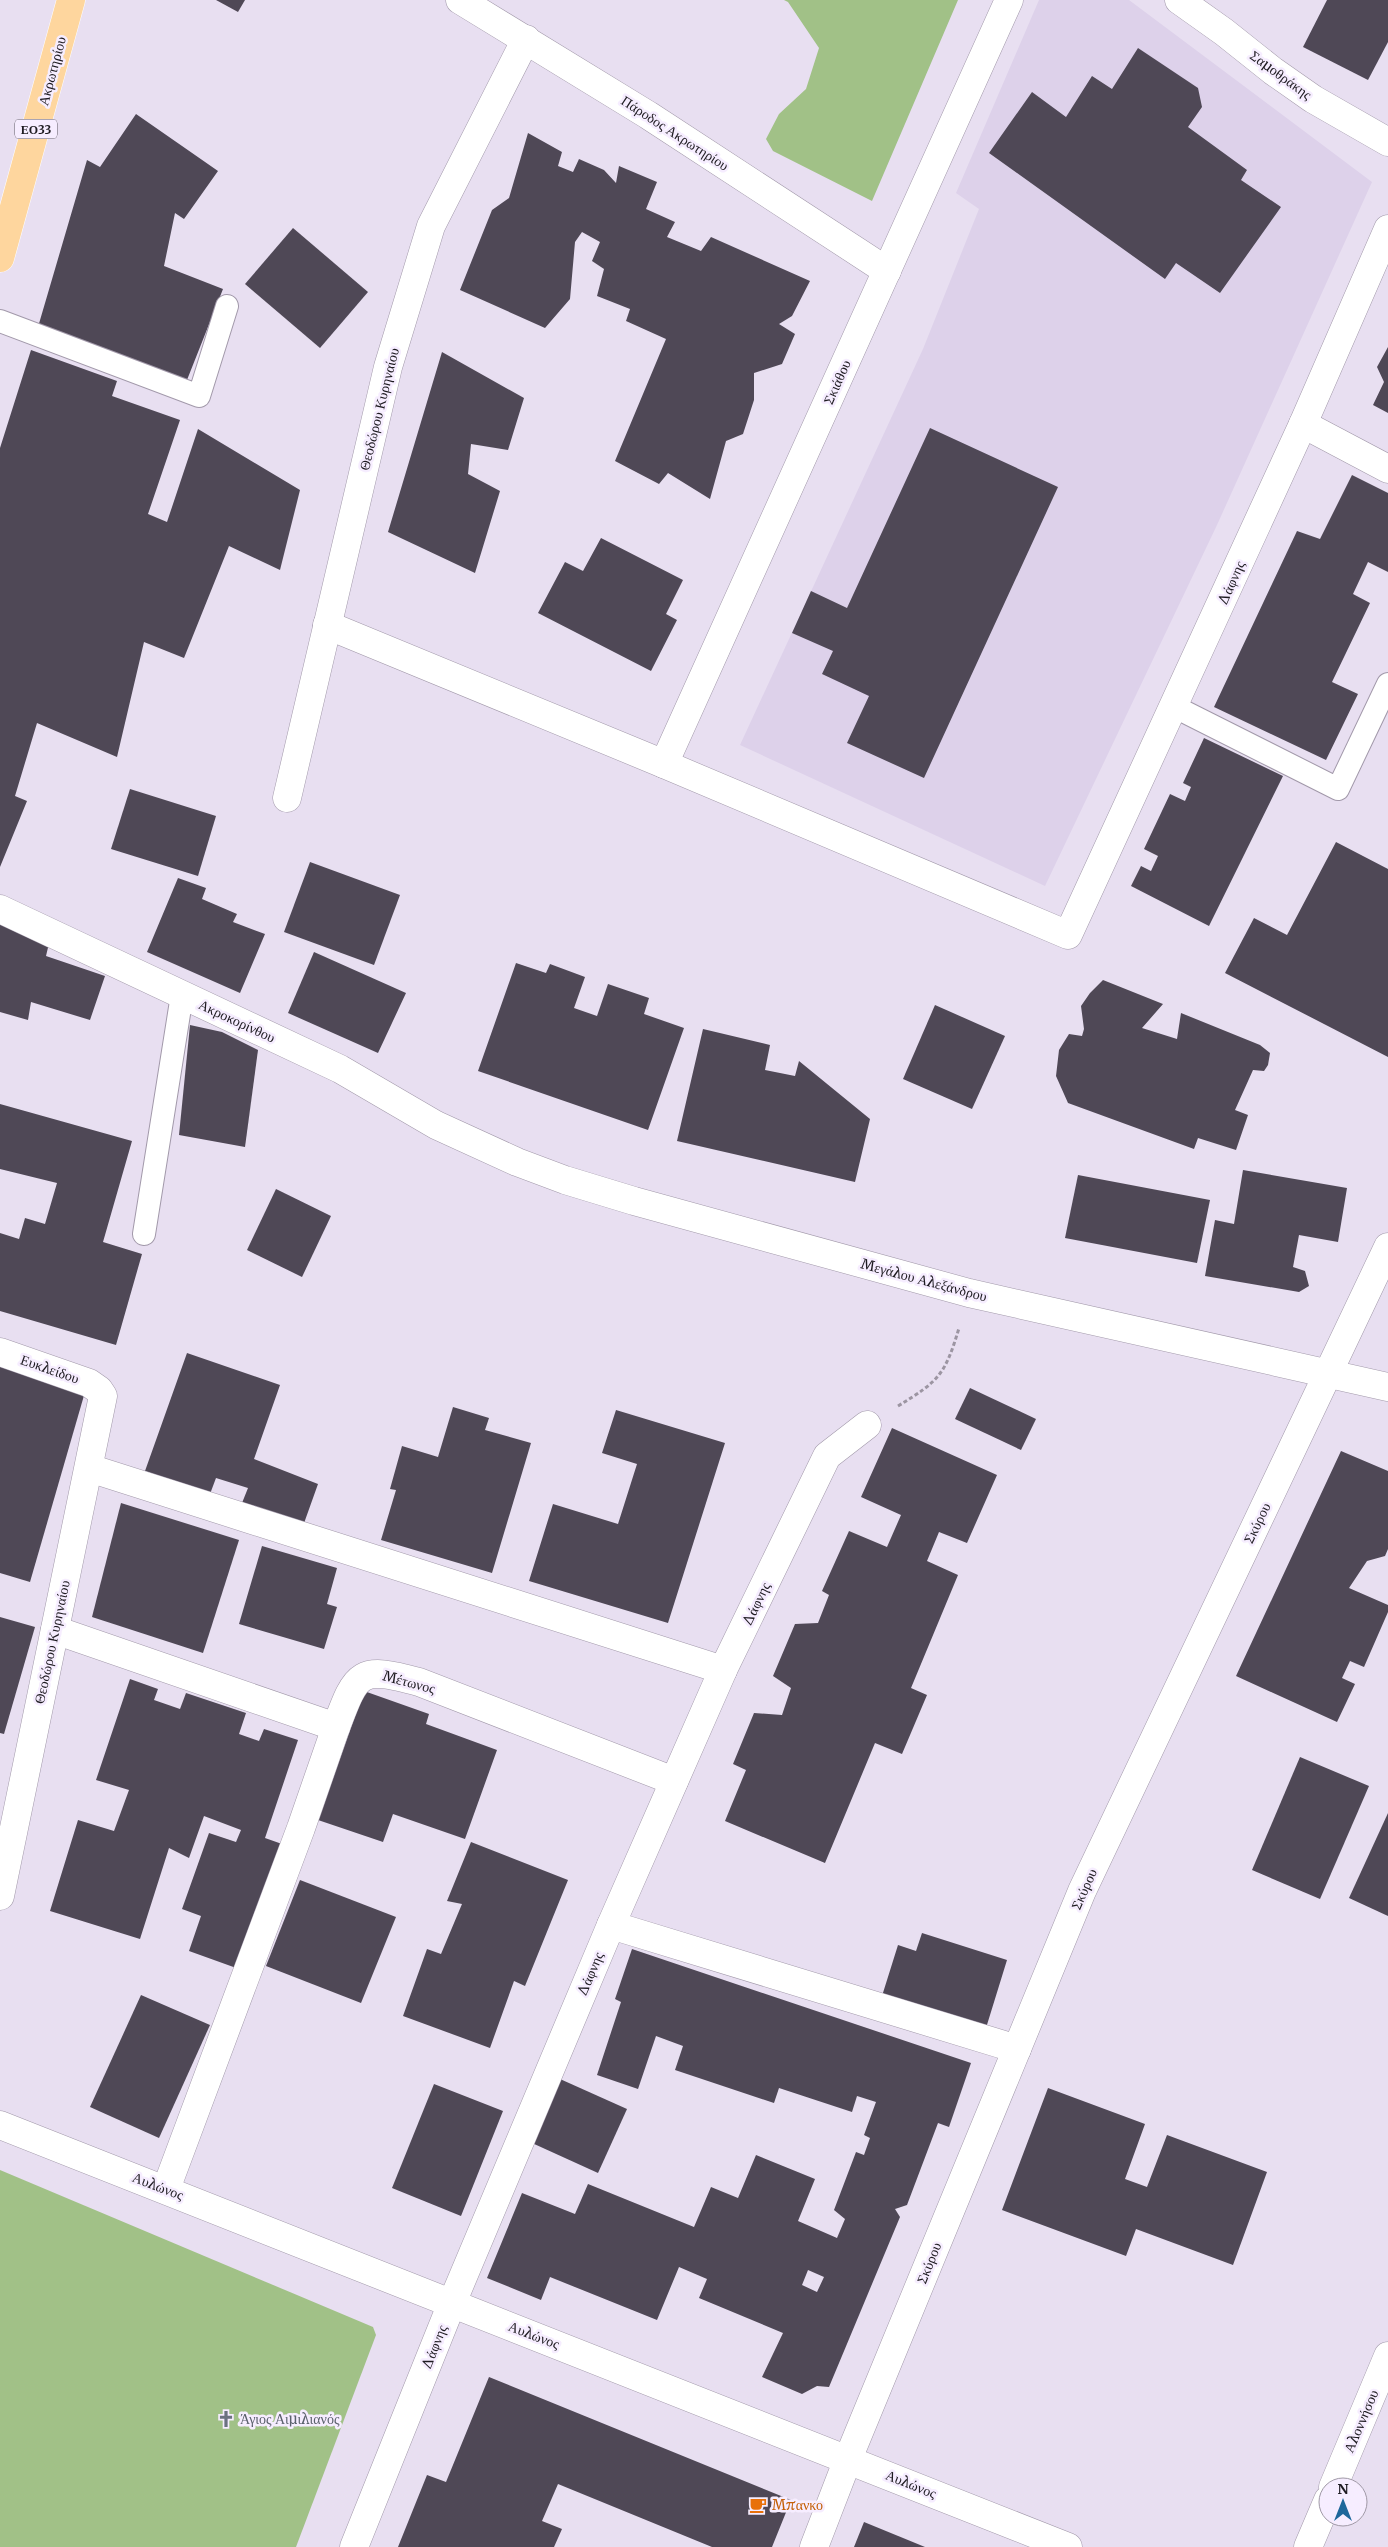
<svg xmlns="http://www.w3.org/2000/svg" width="1388" height="2547" font-family="Merriweather,serif">
<style>
.built{fill:#ddd1ea}
.green{fill:#a1c187}
.building{fill:#4f4856;fill-rule:evenodd}
.lines{fill:none;stroke-linecap:round;stroke-linejoin:round}
.lane-casing{stroke:#a299aa;stroke-width:24}
.street-casing{stroke:#a299aa;stroke-width:29}
.secondary-casing{stroke:#a299aa;stroke-width:29}
.primary-casing{stroke:#fff;stroke-width:29}
.path{stroke:#9c95a2;stroke-width:3;stroke-dasharray:4 2.5;stroke-linecap:butt}
.lane{stroke:#fff;stroke-width:22}
.street{stroke:#fff;stroke-width:28}
.secondary{stroke:#fff;stroke-width:28}
.primary{stroke:#fed69e;stroke-width:28}
.labels{text-anchor:middle;dominant-baseline:central;stroke-width:5;stroke-linejoin:round;paint-order:stroke}
.shield{fill:#f6edff;stroke:#5f5a64;stroke-width:1}
.shield-label{font-size:12px;font-weight:bold;fill:#1e1b21}
.street-label{font-size:14px;fill:#1e1b21;stroke:#f6edff}
.worship-label{font-size:14px;fill:#5b616d;stroke:#f6edff;text-anchor:start}
.food-label{font-size:14px;fill:#c56008;stroke:#f6edff;text-anchor:start}
</style>
<rect width="100%" height="100%" fill="#e8dff1"/>
<polygon class="built" points="1039,0 1129,0 1372,182 1217,525 1045,886 740,745 923,349 979,209 956,193"/>
<g class="green">
<polygon points="784,0 958,0 872,201 773,151 766,139 779,114 806,89 819,48 788,2"/>
<polygon points="0,2170 373,2327 376,2335 296,2547 0,2547"/>
</g>
<g class="building">
<polygon points="216,0 245,0 238,12"/>
<polygon points="1327,0 1388,0 1388,42 1368,80 1303,47"/>
<polygon points="1138,48 1198,88 1202,107 1188,127 1247,170 1241,180 1281,207 1220,293 1176,263 1165,279 989,153 1032,92 1066,117 1092,76 1112,89"/>
<polygon points="136,114 218,171 184,219 175,213 164,266 223,289 185,385 38,327 87,160 100,167"/>
<polygon points="528,133 562,152 558,166 573,172 579,159 604,170 616,183 619,166 657,182 646,209 675,222 667,237 701,251 711,237 810,281 792,316 779,324 795,334 782,364 754,373 754,400 743,434 726,441 710,499 668,473 659,484 615,461 666,339 626,321 630,309 597,296 604,269 592,261 600,242 582,232 575,242 570,299 545,328 460,290 492,210 509,198"/>
<polygon points="293,228 368,292 320,348 245,284"/>
<polygon points="1388,347 1388,413 1373,405 1384,382 1377,367"/>
<polygon points="31,350 117,381 112,396 180,420 148,514 167,522 198,429 300,490 280,570 229,546 184,658 144,642 117,757 37,723 15,796 27,801 0,867 0,448"/>
<polygon points="442,352 524,398 508,450 471,444 468,474 500,491 475,573 388,532"/>
<polygon points="930,428 1058,487 924,778 847,743 869,696 822,674 833,651 792,633 811,591 847,608"/>
<polygon points="1352,475 1388,493 1388,572 1368,562 1353,594 1370,603 1332,682 1358,694 1326,760 1214,707 1297,531 1320,539"/>
<polygon points="601,538 683,580 666,614 677,620 651,671 538,613 565,562 583,571"/>
<polygon points="1204,738 1283,776 1209,926 1131,886 1141,866 1151,871 1158,856 1144,849 1170,794 1185,801 1191,787 1183,783"/>
<polygon points="130,789 216,816 198,876 111,849"/>
<polygon points="1336,842 1388,869 1388,1057 1225,973 1254,918 1287,935"/>
<polygon points="310,862 400,895 374,965 284,932"/>
<polygon points="178,878 206,888 202,899 237,914 233,922 265,934 240,993 147,952"/>
<polygon points="0,915 50,939 46,956 105,976 90,1020 31,1002 28,1020 0,1012"/>
<polygon points="314,952 406,993 378,1053 288,1013"/>
<polygon points="516,963 546,973 550,964 585,977 574,1008 597,1016 608,984 649,998 644,1014 684,1028 648,1130 478,1071"/>
<polygon points="1103,980 1163,1004 1142,1028 1177,1039 1181,1013 1260,1045 1270,1053 1268,1065 1264,1071 1253,1070 1235,1110 1248,1115 1236,1150 1198,1138 1194,1149 1068,1103 1056,1076 1059,1050 1069,1034 1082,1036 1084,1029 1081,1006 1090,993"/>
<polygon points="935,1005 1005,1036 972,1109 903,1079"/>
<polygon points="190,1025 222,1032 258,1050 245,1147 179,1135"/>
<polygon points="703,1029 770,1045 765,1070 795,1076 799,1061 870,1119 855,1182 677,1141"/>
<polygon points="0,1104 132,1141 103,1242 142,1254 116,1345 0,1311 0,1233 19,1239 25,1218 45,1224 57,1183 0,1169"/>
<polygon points="1243,1170 1347,1188 1338,1242 1299,1235 1293,1267 1305,1271 1309,1286 1299,1292 1205,1276 1215,1220 1234,1224"/>
<polygon points="1078,1175 1210,1200 1197,1263 1065,1238"/>
<polygon points="276,1189 331,1216 302,1277 247,1250"/>
<polygon points="187,1353 280,1385 254,1459 318,1484 303,1526 242,1503 248,1488 216,1478 210,1494 145,1471"/>
<polygon points="0,1365 85,1392 30,1582 0,1573"/>
<polygon points="970,1388 1036,1419 1021,1450 955,1419"/>
<polygon points="453,1407 489,1418 485,1430 531,1443 492,1573 381,1540 396,1490 390,1489 402,1446 438,1457"/>
<polygon points="616,1410 725,1443 668,1623 529,1581 553,1504 618,1524 637,1464 602,1453"/>
<polygon points="892,1428 997,1475 967,1543 939,1532 927,1561 958,1575 911,1688 927,1695 902,1754 875,1743 825,1863 725,1821 746,1770 733,1764 754,1713 782,1715 791,1688 773,1676 795,1624 818,1623 829,1595 822,1591 849,1531 887,1547 901,1515 861,1497"/>
<polygon points="1341,1451 1388,1471 1388,1549 1385,1556 1367,1561 1349,1588 1388,1605 1388,1612 1364,1667 1350,1661 1342,1678 1355,1684 1337,1722 1236,1676"/>
<polygon points="121,1503 239,1540 203,1653 92,1617"/>
<polygon points="262,1546 337,1568 327,1604 337,1607 324,1649 239,1624"/>
<polygon points="0,1617 35,1627 4,1734 0,1733"/>
<polygon points="130,1679 158,1689 154,1700 180,1709 186,1693 246,1713 239,1734 259,1741 264,1729 298,1740 265,1838 282,1844 239,1969 189,1951 201,1916 182,1909 209,1833 236,1842 241,1830 204,1816 189,1858 169,1848 140,1939 50,1911 78,1820 114,1831 129,1790 96,1780"/>
<polygon points="364,1691 429,1714 426,1724 497,1750 465,1839 393,1814 383,1842 318,1820"/>
<polygon points="1300,1757 1369,1786 1320,1899 1252,1870"/>
<polygon points="1388,1813 1388,1916 1349,1898"/>
<polygon points="471,1842 568,1880 525,1986 514,1981 490,2048 403,2016 427,1949 441,1954 462,1904 447,1901"/>
<polygon points="300,1880 396,1917 361,2003 266,1966"/>
<polygon points="922,1933 1007,1960 986,2028 882,1996 898,1945 916,1951"/>
<path d="M632 1949 971 2063 949 2127 938 2123 907 2205 895 2209 900 2217 829 2387 817 2386 802 2394 762 2377 783 2333 699 2298 707 2279 679 2267 657 2320 550 2277 541 2300 487 2278 522 2193 575 2214 588 2184 694 2227 711 2187 738 2198 756 2155 815 2179 798 2221 837 2238 845 2219 834 2210 856 2152 864 2155 870 2138 864 2135 876 2102 857 2096 852 2112 779 2088 774 2103 675 2070 683 2046 656 2036 638 2089 597 2075 621 2002 615 1999ZM808 2270 824 2277 817 2292 802 2285Z"/>
<polygon points="141,1995 210,2025 159,2138 90,2107"/>
<polygon points="560,2079 627,2109 598,2173 532,2143"/>
<polygon points="434,2084 503,2111 461,2216 392,2188"/>
<polygon points="1048,2088 1145,2124 1125,2179 1147,2187 1167,2135 1267,2172 1233,2265 1136,2229 1126,2256 1002,2210"/>
<polygon points="489,2377 791,2500 772,2547 712,2547 558,2484 542,2521 562,2529 554,2547 398,2547 427,2475 446,2482"/>
<polygon points="864,2522 925,2547 854,2547"/>
</g>
<g class="lines">
<g class="lane-casing">
<g id="lane">
<polyline points="0,321 199,396 227,306"/>
<polyline points="1175,707 1338,789 1388,684"/>
<polyline points="144,1234 182,995"/>
</g>
</g>
<g class="street-casing">
<g id="street">
<polyline points="460,0 648,115 887,271"/>
<polyline points="1179,0 1224,32 1273,71 1313,99 1388,142"/>
<polyline points="1303,424 1388,469"/>
<polyline points="327,625 664,764 1068,935 1303,424 1388,229"/>
<polyline points="664,764 1009,0"/>
<polyline points="287,798 388,367 431,226 526,39"/>
<polyline points="0,1352 89,1383 99,1390 103,1396 0,1896"/>
<polyline points="89,1468 723,1670"/>
<path d="M55 1630 336 1727C357 1671 359 1666 419 1682L674 1781"/>
<polyline points="611,1925 1017,2049"/>
<polyline points="0,2125 1068,2547"/>
<polyline points="166,2189 301,1828 336,1727"/>
<polyline points="1333,2487 1388,2356"/>
<polyline points="354,2547 452,2303 611,1925 723,1670 827,1456 867,1425"/>
<polyline points="814,2547 848,2459 1082,1891 1388,1247"/>
<polyline points="1308,2547 1328,2500"/>
</g>
</g>
<g class="secondary-casing">
<polyline id="secondary" points="0,909 340,1069 436,1125 517,1162 565,1180 634,1201 969,1293 1388,1387"/>
</g>
<g class="primary-casing">
<polyline id="primary" points="0,258 71,0"/>
</g>
<path class="path" d="M898 1406C939 1381 945 1375 959 1328"/>
<use href="#lane" class="lane"/>
<use href="#street" class="street"/>
<use href="#secondary" class="secondary"/>
<use href="#primary" class="primary"/>
</g>
<defs>
<g id="church-bare" transform="scale(1.35)"><path d="M-1.2-6h2.4v3.5h3.3v2.4h-3.3V6h-2.4V-.1h-3.3v-2.4h3.3Z" fill="#6b7280" stroke="#f6edff" stroke-width="2.5" paint-order="stroke"/></g>
<g id="cafe-bare" transform="scale(1.35)"><path d="M-5.5-4.5H6V0H3Q3 3.5 0 3.5H-2.5Q-5.5 3.5-5.5 0ZM3-3.2v2h1.7v-2ZM-6 4.5H4V6H-6Z" fill="#e8710a" stroke="#f6edff" stroke-width="2.5" paint-order="stroke"/></g>
</defs>
<g fill-rule="evenodd">
<use href="#church-bare" x="226" y="2419"/>
<use href="#cafe-bare" x="758" y="2505"/>
</g>
<g class="labels">
<rect class="shield" x="15" y="119.5" width="42" height="19" rx="4"/>
<g class="shield-label">
<text x="36" y="129">ΕΟ33</text>
</g>
<g class="street-label">
<text transform="translate(52 71) rotate(-75)">Ακρωτηρίου</text>
<text transform="translate(1281 75) rotate(36)">Σαμοθράκης</text>
<text transform="translate(675 133) rotate(33)">Πάροδος Ακρωτηρίου</text>
<text transform="translate(837 382) rotate(-66)">Σκιάθου</text>
<text transform="translate(379 409) rotate(-76)">Θεοδώρου Κυρηναίου</text>
<text transform="translate(1231 583) rotate(-66)">Δάφνης</text>
<text transform="translate(237 1021) rotate(25)">Ακροκορίνθου</text>
<text transform="translate(924 1280) rotate(15)">Μεγάλου Αλεξάνδρου</text>
<text transform="translate(50 1369) rotate(19)">Ευκλείδου</text>
<text transform="translate(1257 1523) rotate(-64)">Σκύρου</text>
<text transform="translate(756 1604) rotate(-64)">Δάφνης</text>
<text transform="translate(52 1642) rotate(-78)">Θεοδώρου Κυρηναίου</text>
<text transform="translate(409 1682) rotate(15)">Μέτωνος</text>
<text transform="translate(1084 1889) rotate(-66)">Σκύρου</text>
<text transform="translate(590 1974) rotate(-67)">Δάφνης</text>
<text transform="translate(158 2186) rotate(21)">Αυλώνος</text>
<text transform="translate(929 2263) rotate(-68)">Σκύρου</text>
<text transform="translate(534 2335) rotate(21)">Αυλώνος</text>
<text transform="translate(434 2347) rotate(-68)">Δάφνης</text>
<text transform="translate(1361 2421) rotate(-67)">Αλοννήσου</text>
<text transform="translate(911 2484) rotate(22)">Αυλώνος</text>
</g>
<g class="worship-label">
<text x="240" y="2419">Άγιος Αιμιλιανός</text>
</g>
<g class="food-label">
<text x="772" y="2505">Μπανκο</text>
</g>
</g>
<g transform="translate(1343 2502)"><circle r="24" fill="#f6edff" stroke="#a099a6"/>
<path d="M0-4L9 19L0 12L-9 19Z" fill="#1e679b"/>
<text y="-8" font-size="14" font-weight="bold" text-anchor="middle" fill="#1e1b21">N</text>
</g>
</svg>
